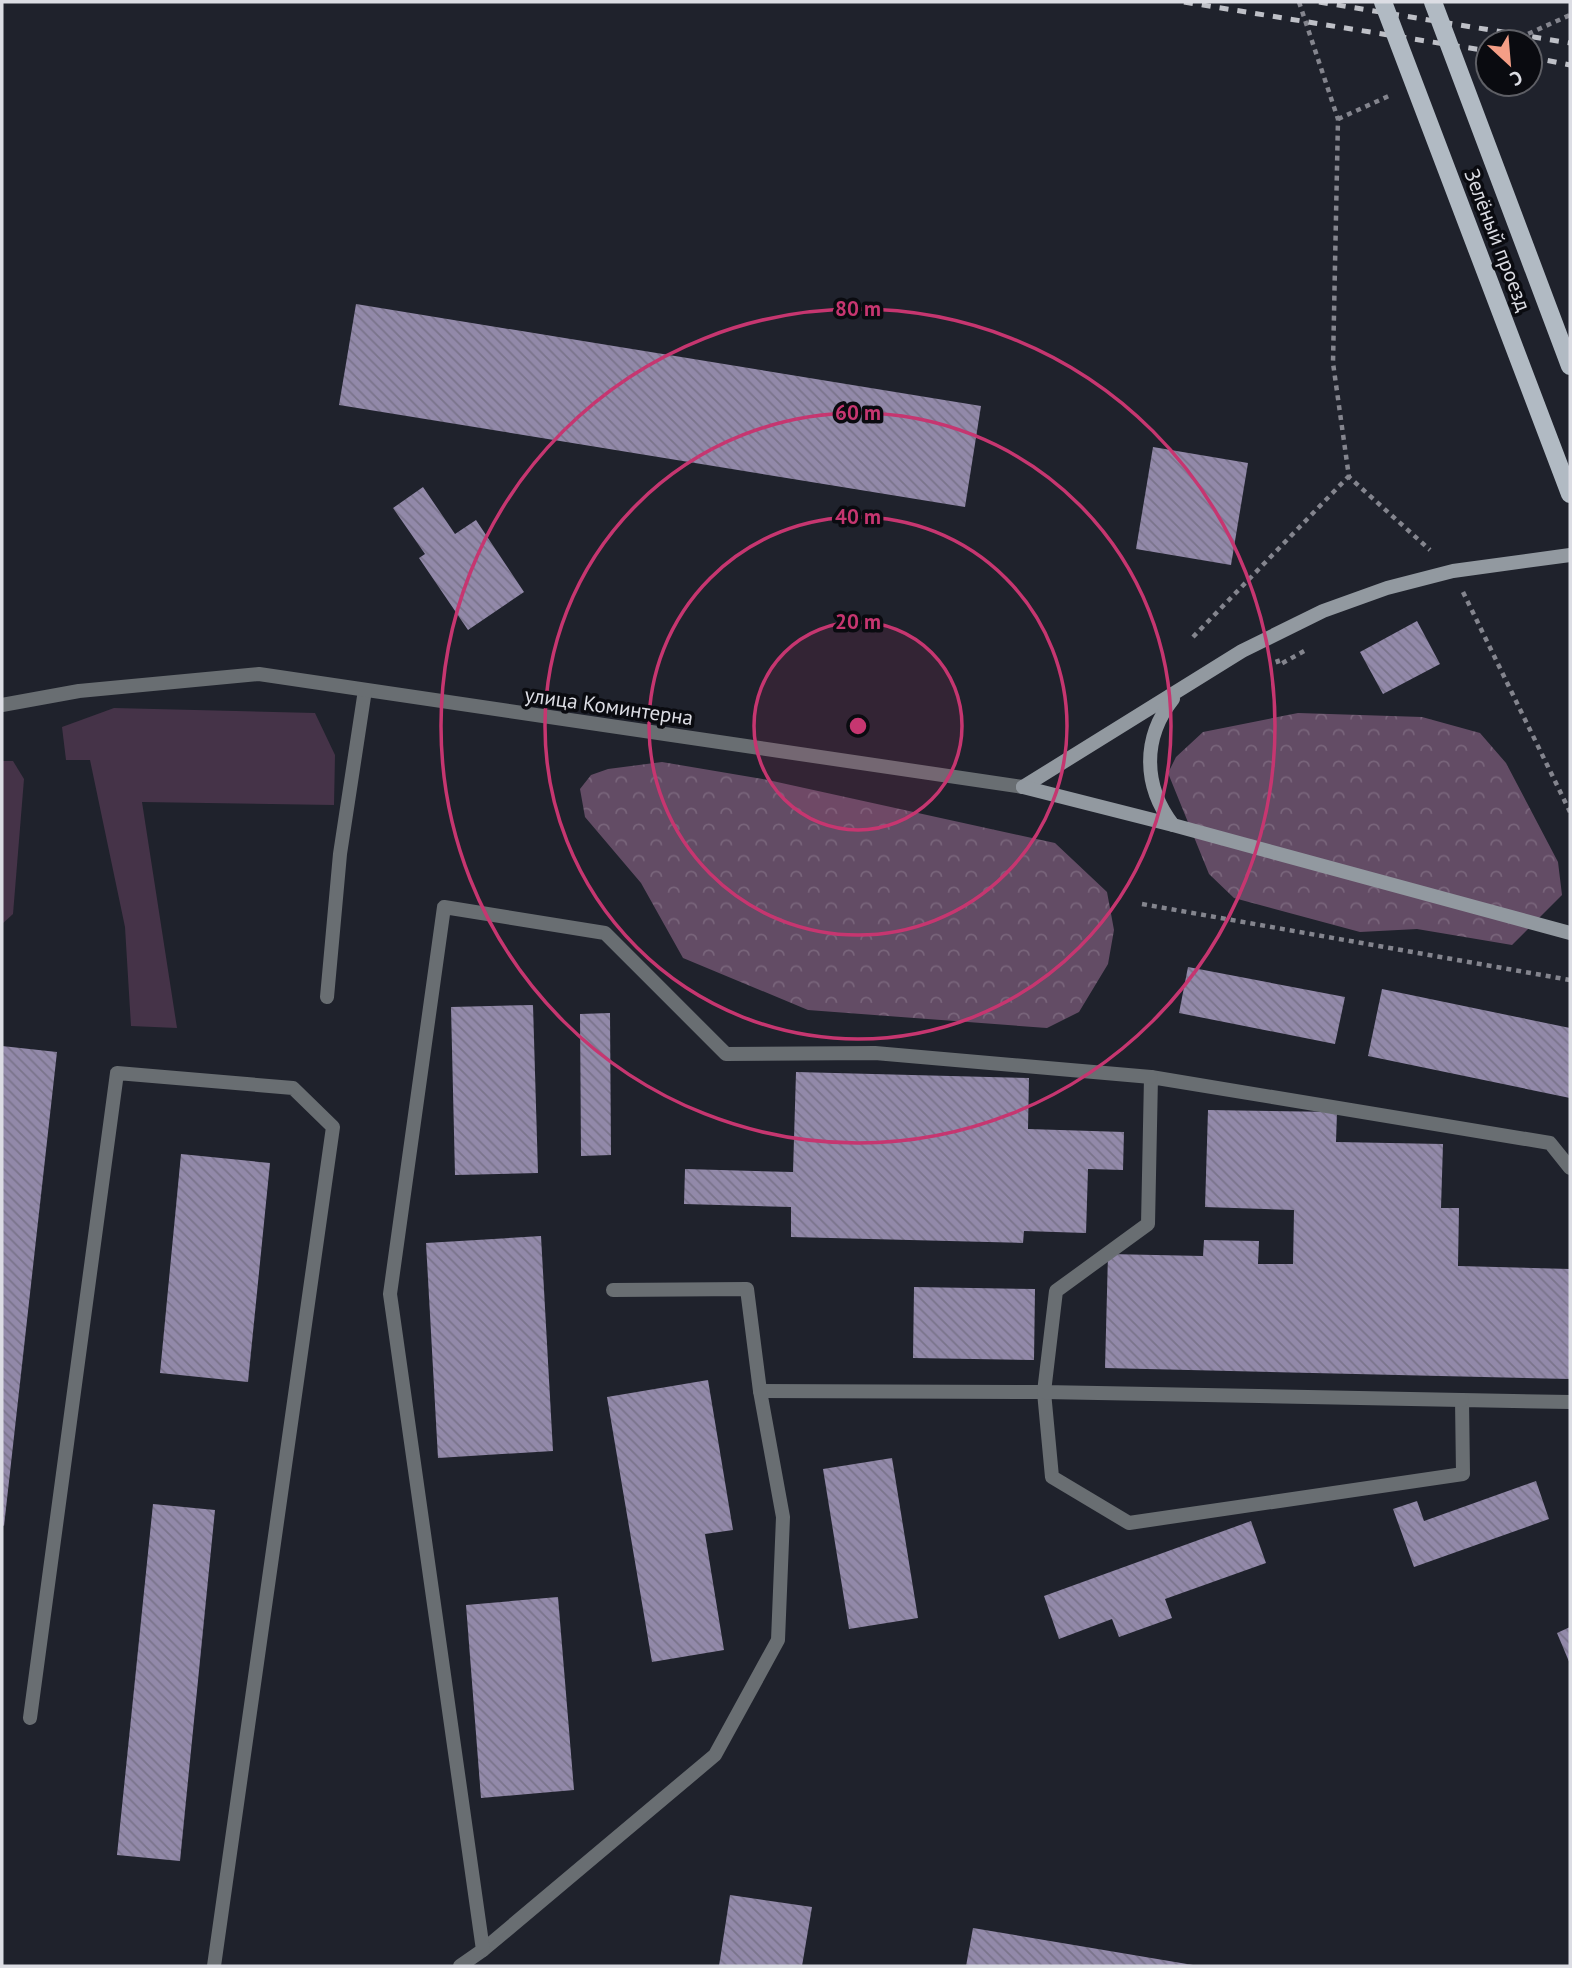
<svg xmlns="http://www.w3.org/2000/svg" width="1572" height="1968" font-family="'PT Sans',sans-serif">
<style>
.green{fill:#453348}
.forest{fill:url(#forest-crowns)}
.building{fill:url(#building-back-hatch)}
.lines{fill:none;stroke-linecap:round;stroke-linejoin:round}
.path{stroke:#84858e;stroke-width:4.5;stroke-dasharray:5 5;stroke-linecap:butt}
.lane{stroke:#696e72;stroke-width:14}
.street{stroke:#696e72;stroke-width:14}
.secondary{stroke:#9299a0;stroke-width:14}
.rail{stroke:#bec0c7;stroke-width:5;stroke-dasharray:9 9;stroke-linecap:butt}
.primary-bridge{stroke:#b1bac3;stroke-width:18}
.ring{fill:none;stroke:#c63670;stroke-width:3.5}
.labels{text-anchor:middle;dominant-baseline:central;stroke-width:7;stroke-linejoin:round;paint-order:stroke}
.street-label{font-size:21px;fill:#dcdde4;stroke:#0a0b10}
.centre{fill:#c63670;stroke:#0a0b10;stroke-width:3.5}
.ring-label{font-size:21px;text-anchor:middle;font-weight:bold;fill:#c63670;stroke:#0a0b10;stroke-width:7;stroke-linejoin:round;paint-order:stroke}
</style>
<defs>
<pattern id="forest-crowns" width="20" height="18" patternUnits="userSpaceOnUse" patternTransform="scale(1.75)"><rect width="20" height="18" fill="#634c65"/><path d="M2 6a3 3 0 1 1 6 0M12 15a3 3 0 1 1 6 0" fill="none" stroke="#79657b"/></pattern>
<pattern id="building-back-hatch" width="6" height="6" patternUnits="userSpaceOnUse" patternTransform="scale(1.75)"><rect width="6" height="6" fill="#9289a9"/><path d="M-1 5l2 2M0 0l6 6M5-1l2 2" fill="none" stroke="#7a748b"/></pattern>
</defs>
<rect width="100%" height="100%" fill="#1f222c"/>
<g class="green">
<polygon points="114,708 315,713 335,755 334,805 142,802 177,1028 131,1026 125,927 90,760 66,760 62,727"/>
<polygon points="2,761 13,761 24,779 13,914 2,924"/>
</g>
<g class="forest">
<polygon points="1298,713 1422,717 1480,733 1506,763 1558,862 1562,895 1512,945 1417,929 1360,932 1234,898 1209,874 1168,773 1176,757 1203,732"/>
<polygon points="662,762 768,780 1055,843 1107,892 1114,930 1108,964 1079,1012 1047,1028 808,1010 683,958 641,883 585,817 580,789 591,775 608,769"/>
</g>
<g class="building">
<polygon points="356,304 981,406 965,507 339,405"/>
<polygon points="1153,447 1248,463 1231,565 1136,549"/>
<polygon points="423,487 455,534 476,520 524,592 468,630 419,558 425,554 393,508"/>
<polygon points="1417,621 1440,664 1383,694 1360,652"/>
<polygon points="1188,967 1345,997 1335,1044 1179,1013"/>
<polygon points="1382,989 1570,1028 1570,1098 1368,1056"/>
<polygon points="533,1005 538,1173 455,1175 451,1007"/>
<polygon points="610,1013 611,1155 581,1156 580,1014"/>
<polygon points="2,1046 57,1052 4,1526 2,1525"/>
<polygon points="796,1072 1029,1078 1028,1129 1124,1132 1123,1170 1088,1169 1086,1233 1024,1231 1023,1243 791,1237 791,1207 684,1204 685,1169 793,1172"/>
<polygon points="1208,1110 1337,1112 1336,1142 1443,1144 1441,1208 1459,1208 1458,1266 1570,1269 1570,1379 1105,1368 1108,1254 1203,1256 1204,1240 1259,1241 1258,1264 1293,1264 1294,1210 1205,1207"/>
<polygon points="181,1154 270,1163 248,1382 160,1373"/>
<polygon points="541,1236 553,1451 438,1458 426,1243"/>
<polygon points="914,1287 1035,1289 1034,1360 913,1358"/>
<polygon points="708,1380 733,1530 705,1534 724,1650 652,1662 607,1397"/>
<polygon points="892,1458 918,1618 849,1629 823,1469"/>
<polygon points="1536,1481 1549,1519 1414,1567 1393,1509 1417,1501 1424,1521"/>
<polygon points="153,1504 215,1510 180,1861 117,1855"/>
<polygon points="1251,1521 1266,1563 1165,1599 1172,1618 1119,1637 1112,1619 1059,1639 1044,1596"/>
<polygon points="558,1597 574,1790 481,1798 466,1605"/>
<polygon points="1570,1627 1570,1664 1557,1633"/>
<polygon points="730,1895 812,1907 802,1966 719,1966"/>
<polygon points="973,1928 1193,1965 1193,1966 966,1966"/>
</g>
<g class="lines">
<g class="path">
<polyline points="1299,2 1338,119 1333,363 1349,477 1430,550"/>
<polyline points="1510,42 1570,15"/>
<polyline points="1479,56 1488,52"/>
<polyline points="1338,119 1391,95"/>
<polyline points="1463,592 1570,812"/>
<polyline points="1193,637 1348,477"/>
<polyline points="1277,659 1279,665 1306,650"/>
<polyline points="1142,904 1570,980"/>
</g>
<g class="lane">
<polyline points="327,997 340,854 365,690"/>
<polyline points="760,1391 1044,1392 1052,1477 1129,1523 1463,1474 1462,1400 1570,1402"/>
<polyline points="1462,1400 1044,1392 1056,1291 1148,1224 1151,1077 1550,1143 1570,1168"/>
<polyline points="30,1718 117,1073 293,1088 333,1127 214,1966"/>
<polyline points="483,1950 715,1755 778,1640 783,1517 760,1391 747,1289 613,1290"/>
<polyline points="460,1966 483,1950 390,1294 444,907 605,933 726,1054 875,1053 1151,1077"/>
</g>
<polyline class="street" points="2,705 79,691 259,674 1023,787"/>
<g class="secondary">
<polyline points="1023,787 1242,651 1323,611 1387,588 1453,571 1570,555"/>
<polyline points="1023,787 1173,825 1570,933"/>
<path d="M1173 825C1143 786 1142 738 1173 699"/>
</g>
<g class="rail">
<polyline points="1184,2 1488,51"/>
<polyline points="1319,2 1570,43"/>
<polyline points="1530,57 1570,65"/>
</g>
<g class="primary-bridge">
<polyline points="1383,2 1570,494"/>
<polyline points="1433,2 1570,366"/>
</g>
</g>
<circle cx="858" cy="726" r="104" fill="#c63670" fill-opacity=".12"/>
<g class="ring">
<circle cx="858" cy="726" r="104"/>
<circle cx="858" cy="726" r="209"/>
<circle cx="858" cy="726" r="313"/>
<circle cx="858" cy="726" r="417"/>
</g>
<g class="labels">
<g class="street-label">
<text transform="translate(1498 240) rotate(69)">Зелёный проезд</text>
<text transform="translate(609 706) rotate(8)">улица Коминтерна</text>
</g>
</g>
<circle cx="858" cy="726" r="10" class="centre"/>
<g class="ring-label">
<text x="858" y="316">80 m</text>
<text x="858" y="420">60 m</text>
<text x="858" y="524">40 m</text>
<text x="858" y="629">20 m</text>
</g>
<rect width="1572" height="1968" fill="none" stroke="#dcdde4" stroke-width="7"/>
<g transform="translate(1509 63) rotate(154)"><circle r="33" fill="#0a0b10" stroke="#5e5f65" stroke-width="2"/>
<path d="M0-5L12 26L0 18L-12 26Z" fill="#f49e86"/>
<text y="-10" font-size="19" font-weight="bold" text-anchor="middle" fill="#dcdde4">С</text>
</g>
</svg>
